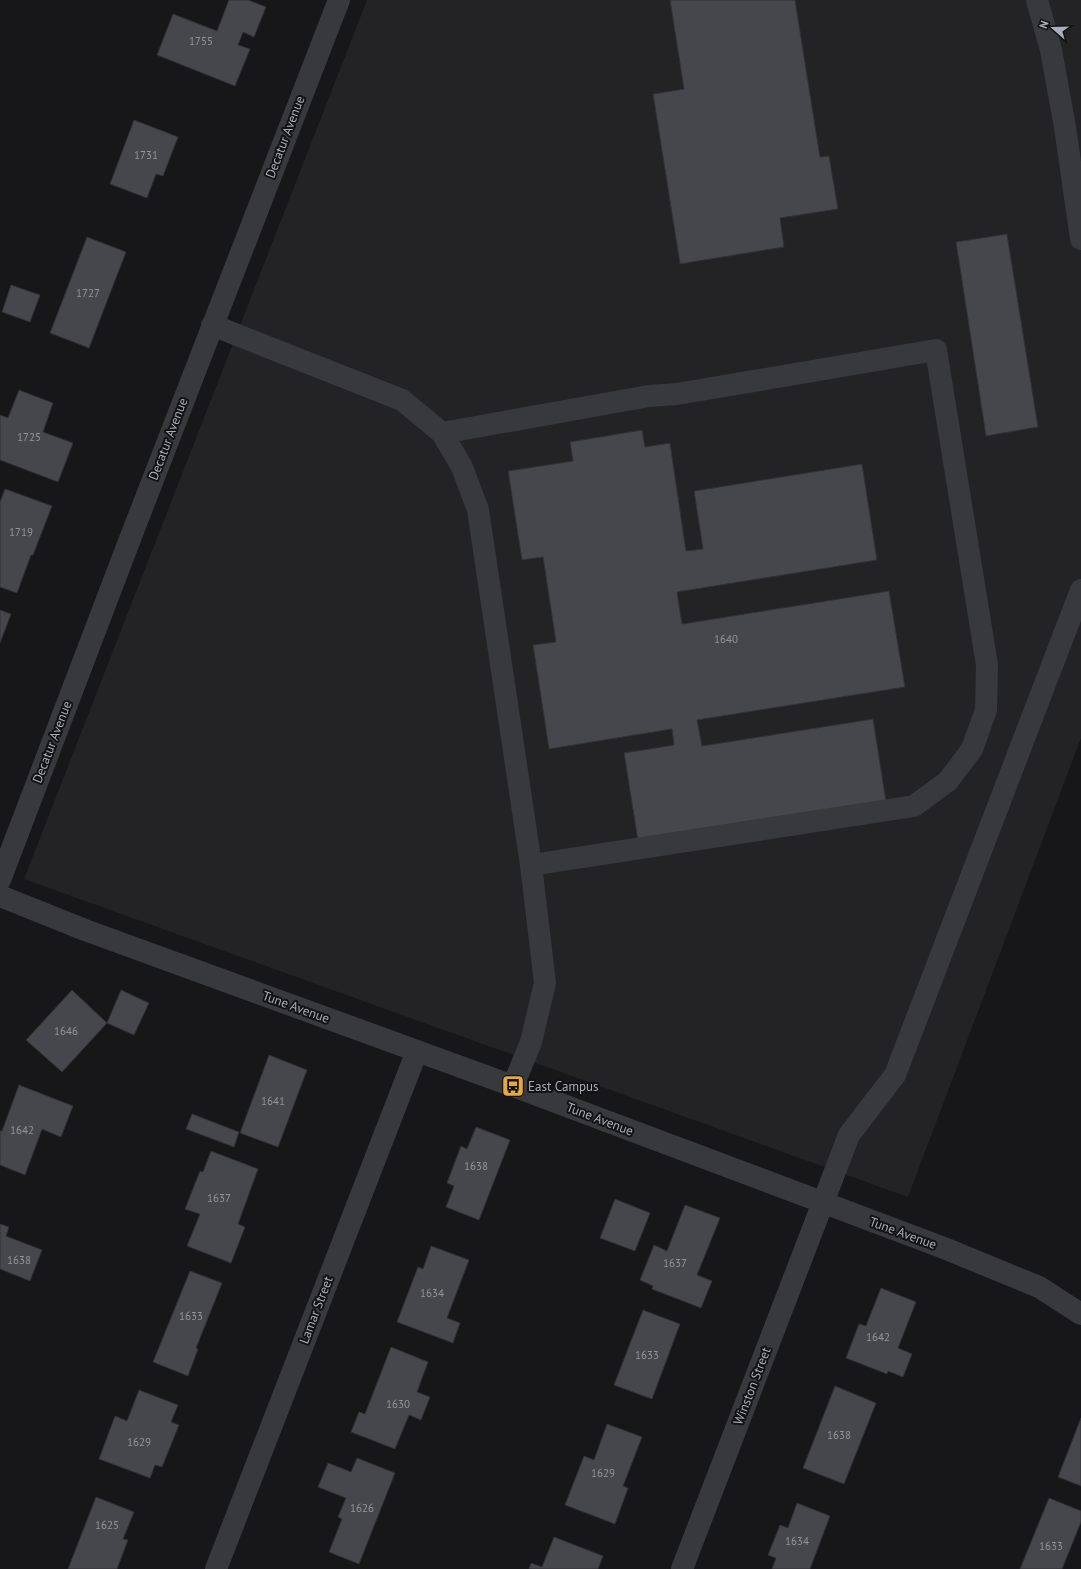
<svg xmlns="http://www.w3.org/2000/svg" width="1081" height="1569" font-family="'PT Sans',sans-serif">
<style>
.built{fill:#232326}
.building{fill:#46474c;stroke:#313134}
.lines{fill:none;stroke-linecap:round;stroke-linejoin:round}
.minor{stroke:#38393d;stroke-width:22}
.labels{text-anchor:middle;dominant-baseline:central;stroke-width:4;stroke-linejoin:round;paint-order:stroke}
.number-label{font-size:11px;fill:#91949d}
.street-label{font-size:13px;fill:#aaaeb8;stroke:#121214}
.poi-label{font-size:13px;fill:#aaaeb8;stroke:#121214;text-anchor:start}
</style>
<rect width="100%" height="100%" fill="#171719"/>
<polygon class="built" points="367,0 1081,0 1081,738 908,1197 24,879"/>
<g class="building">
<polygon points="229,0 248,0 266,7 254,37 243,32 238,45 250,49 235,86 157,55 173,14 217,31"/>
<polygon points="670,0 795,0 820,157 829,156 838,209 780,218 784,247 680,264 653,94 684,89"/>
<polygon points="134,120 178,137 163,176 156,174 147,198 110,184"/>
<polygon points="1007,234 1038,427 986,436 956,242"/>
<polygon points="87,237 126,252 89,348 50,333"/>
<polygon points="11,285 40,295 30,322 2,312"/>
<polygon points="19,390 53,403 43,432 73,443 58,482 0,460 0,415 8,418"/>
<polygon points="642,430 645,447 670,443 686,551 703,549 694,491 862,464 877,560 677,592 682,624 889,591 905,687 697,720 702,746 873,719 886,801 638,841 624,753 674,745 672,729 549,749 533,645 556,642 543,557 522,560 508,471 573,461 570,442"/>
<polygon points="5,489 52,506 33,555 31,555 17,593 0,587 0,502"/>
<polygon points="0,610 11,614 0,643"/>
<polygon points="72,990 107,1023 62,1072 26,1040"/>
<polygon points="121,990 149,1003 134,1035 107,1023"/>
<polygon points="269,1055 307,1070 278,1147 240,1133"/>
<polygon points="19,1085 73,1106 61,1137 42,1129 25,1175 0,1165 0,1131 2,1131"/>
<polygon points="192,1114 239,1132 234,1147 186,1129"/>
<polygon points="476,1127 510,1140 479,1220 446,1207 454,1186 447,1183 461,1146 467,1149"/>
<polygon points="211,1151 258,1169 238,1224 245,1227 231,1263 187,1246 200,1214 185,1209 200,1171 203,1172"/>
<polygon points="615,1199 650,1213 635,1251 600,1238"/>
<polygon points="685,1205 720,1218 697,1275 712,1281 701,1308 652,1289 653,1286 640,1280 654,1245 667,1251"/>
<polygon points="0,1224 9,1227 6,1236 42,1250 30,1281 0,1269"/>
<polygon points="431,1246 469,1260 447,1318 460,1323 453,1343 397,1322 418,1267 423,1269"/>
<polygon points="190,1271 222,1283 196,1348 198,1349 188,1376 153,1362"/>
<polygon points="881,1288 916,1302 898,1348 912,1354 903,1377 888,1371 887,1374 846,1358 859,1324 866,1326"/>
<polygon points="643,1310 680,1324 652,1399 614,1385"/>
<polygon points="391,1347 428,1362 417,1392 430,1397 421,1420 409,1415 395,1449 351,1432 359,1412 365,1414"/>
<polygon points="835,1386 876,1403 844,1484 803,1468"/>
<polygon points="139,1390 178,1405 171,1422 179,1425 162,1467 155,1465 150,1478 99,1459 115,1416 127,1421"/>
<polygon points="1081,1418 1081,1486 1058,1477"/>
<polygon points="607,1424 642,1437 623,1486 628,1488 615,1524 565,1505 584,1456 594,1460"/>
<polygon points="357,1458 395,1473 359,1564 329,1552 342,1519 338,1517 346,1498 318,1487 328,1463 351,1472"/>
<polygon points="96,1497 134,1512 123,1539 128,1540 117,1569 68,1569"/>
<polygon points="1049,1498 1081,1511 1081,1522 1062,1569 1020,1569"/>
<polygon points="797,1503 830,1516 810,1569 772,1569 776,1558 768,1555 780,1525 788,1528"/>
<polygon points="554,1537 603,1556 598,1569 529,1569 531,1563 542,1567"/>
</g>
<g class="lines">
<g class="minor">
<polyline points="1037,0 1051,50 1065,127 1081,239"/>
<polyline points="212,325 402,400 442,433 462,467 478,510 531,865 545,983 531,1042 513,1086"/>
<polyline points="442,433 649,396 677,394 936,350 987,665 986,710 972,749 948,781 914,806 531,865"/>
<polyline points="0,880 130,539 339,0"/>
<polyline points="0,896 85,930 513,1086 944,1248 1039,1287 1081,1314"/>
<polyline points="216,1569 417,1051"/>
<polyline points="682,1569 849,1135 895,1075 1081,590"/>
</g>
</g>
<defs>
<g id="bus-square" transform="scale(1.15)"><rect x="-9" y="-9" width="18" height="18" rx="4" fill="#e5a942" stroke="#121214"/><path d="M-5-6H5V4H4V6H2V4H-2V6H-4V4H-5ZM-3.5-4V0h7V-4ZM-3.5 1.2v1.5H-2V1.2ZM2 1.2v1.5H3.5V1.2Z" fill="#111"/></g>
</defs>
<g fill-rule="evenodd">
<use href="#bus-square" x="513" y="1086"/>
</g>
<g class="labels">
<g class="number-label">
<text x="201" y="41">1755</text>
<text x="146" y="155">1731</text>
<text x="88" y="293">1727</text>
<text x="29" y="437">1725</text>
<text x="21" y="532">1719</text>
<text x="726" y="639">1640</text>
<text x="66" y="1031">1646</text>
<text x="273" y="1101">1641</text>
<text x="22" y="1130">1642</text>
<text x="476" y="1166">1638</text>
<text x="219" y="1198">1637</text>
<text x="19" y="1260">1638</text>
<text x="675" y="1263">1637</text>
<text x="432" y="1293">1634</text>
<text x="191" y="1316">1633</text>
<text x="878" y="1337">1642</text>
<text x="647" y="1355">1633</text>
<text x="398" y="1404">1630</text>
<text x="839" y="1435">1638</text>
<text x="139" y="1442">1629</text>
<text x="603" y="1473">1629</text>
<text x="362" y="1508">1626</text>
<text x="107" y="1525">1625</text>
<text x="797" y="1541">1634</text>
<text x="1051" y="1546">1633</text>
</g>
<g class="street-label">
<text transform="translate(285 137) rotate(-69)">Decatur Avenue</text>
<text transform="translate(168 439) rotate(-69)">Decatur Avenue</text>
<text transform="translate(52 742) rotate(-69)">Decatur Avenue</text>
<text transform="translate(296 1007) rotate(20)">Tune Avenue</text>
<text transform="translate(600 1119) rotate(21)">Tune Avenue</text>
<text transform="translate(903 1233) rotate(20)">Tune Avenue</text>
<text transform="translate(316 1310) rotate(-69)">Lamar Street</text>
<text transform="translate(752 1386) rotate(-69)">Winston Street</text>
</g>
<g class="poi-label">
<text x="528" y="1086">East Campus</text>
</g>
</g>
<g transform="translate(1053 28) rotate(290)" stroke="#121214" stroke-width="3" paint-order="stroke">
<path d="M0-3L7 15L0 10L-7 15Z" fill="#aaaeb8"/>
<text y="-6" font-size="11" font-weight="bold" text-anchor="middle" fill="#aaaeb8">N</text>
</g>
</svg>
